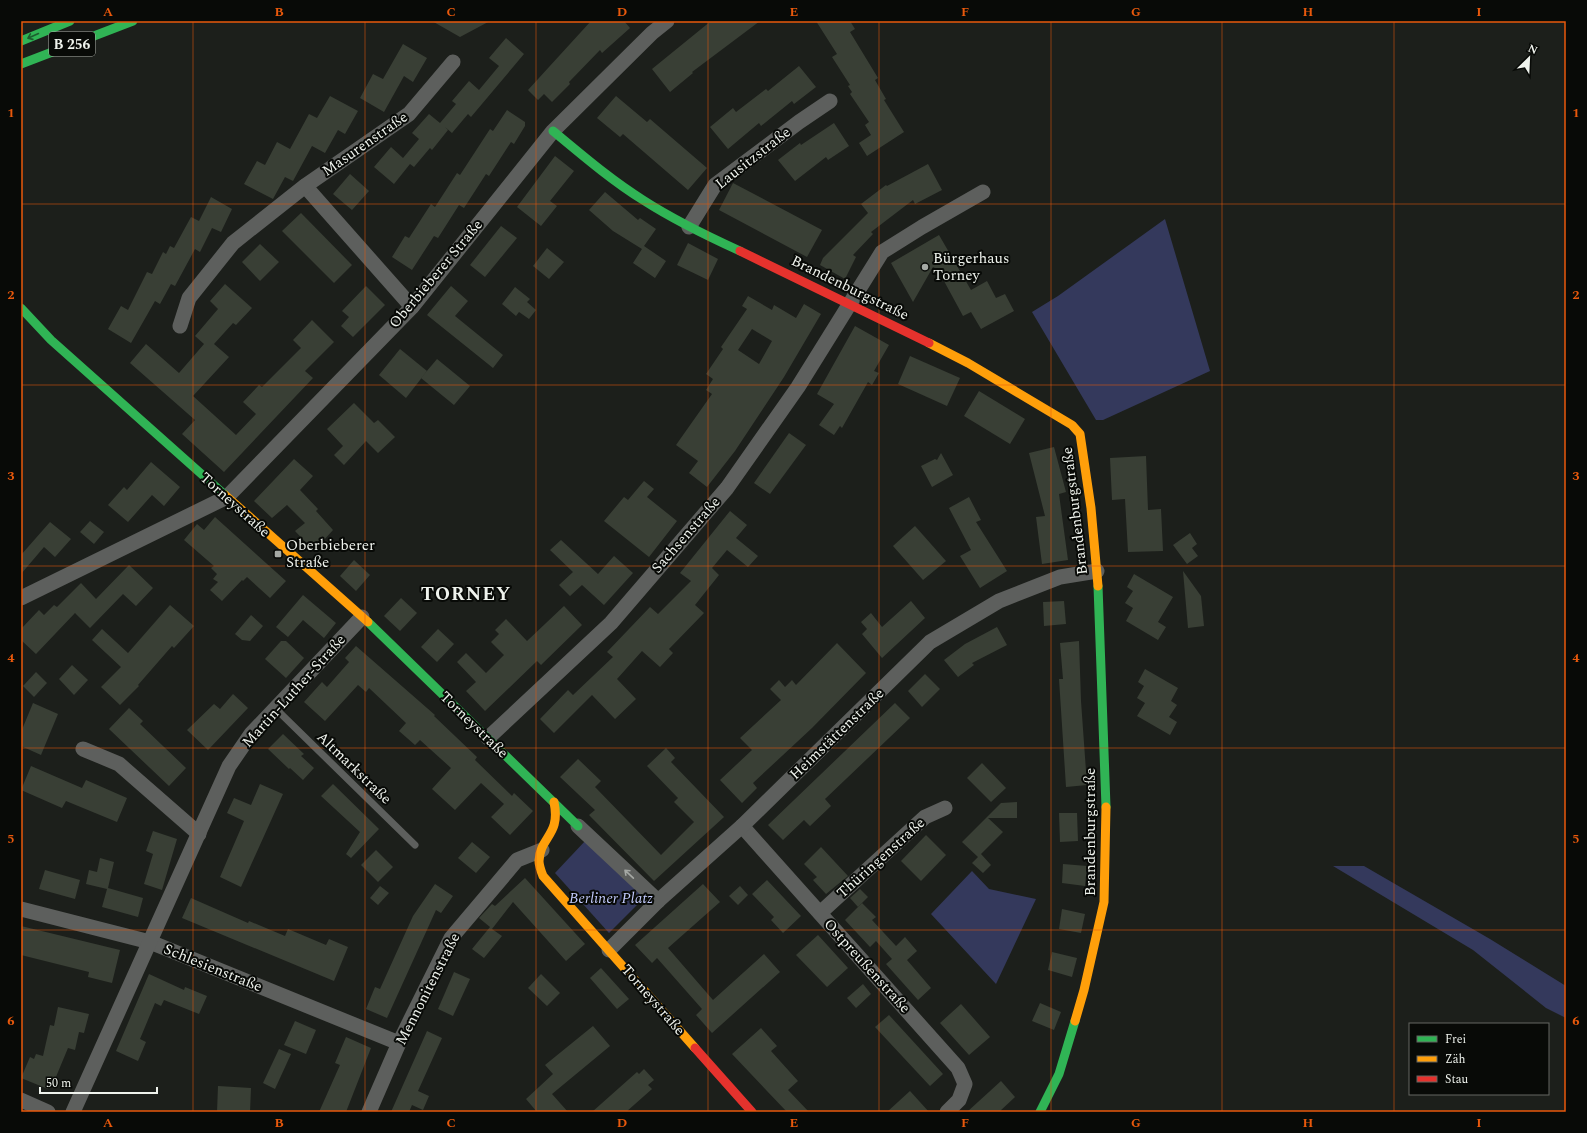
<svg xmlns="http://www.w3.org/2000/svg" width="1587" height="1133" font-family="Spectral,serif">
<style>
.green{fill:#34395c}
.building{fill:#393f35;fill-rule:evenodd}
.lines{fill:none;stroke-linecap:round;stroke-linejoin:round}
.lane{stroke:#5d5f5d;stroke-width:7}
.street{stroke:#5d5f5d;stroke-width:15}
.fast{stroke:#30b455;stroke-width:9}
.slow{stroke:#ff9f0a;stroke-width:9}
.jam{stroke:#e5322d;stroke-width:9}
.oneway{stroke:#1c5f2e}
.oneway2{stroke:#a6a9a5}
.grid{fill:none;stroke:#e8590c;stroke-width:1;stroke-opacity:0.55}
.poi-dot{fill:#a5a9a4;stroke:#080a07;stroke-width:1.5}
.labels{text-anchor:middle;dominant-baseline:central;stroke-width:4;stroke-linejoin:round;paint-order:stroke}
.shield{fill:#080a07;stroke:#aaada8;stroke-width:1}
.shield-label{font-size:14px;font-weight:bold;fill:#eff3ed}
.street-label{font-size:15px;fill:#eff3ed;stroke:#080a07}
.poi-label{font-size:15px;fill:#eff3ed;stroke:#080a07;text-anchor:start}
.park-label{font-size:15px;font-style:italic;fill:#c0c8f9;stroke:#080a07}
.district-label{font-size:19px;font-weight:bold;letter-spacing:1px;fill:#eff3ed;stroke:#080a07}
.neatline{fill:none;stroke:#e8590c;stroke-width:1.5}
.grid-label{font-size:13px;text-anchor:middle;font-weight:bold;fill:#e8590c}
</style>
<rect width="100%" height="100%" fill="#1c1f1b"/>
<g class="green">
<polygon points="1165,219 1210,371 1103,420 1096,420 1032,312 1058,296"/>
<polygon points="586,840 645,897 609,933 555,873"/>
<polygon points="1333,866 1364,866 1490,939 1566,986 1566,1018 1546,1008 1473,950"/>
<polygon points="972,871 989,889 1036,899 996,984 931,914"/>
</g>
<g class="building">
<polygon points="432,21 490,21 460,37"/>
<polygon points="591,21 624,21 630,28 602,53 600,50 569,82 570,84 552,102 544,94 538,100 528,90"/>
<polygon points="711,21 760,21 692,72 693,73 670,92 652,69"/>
<polygon points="816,21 850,21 855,29 850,32 878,78 875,80 886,99 884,100 904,132 867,156 859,143 871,135 865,125 869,122 850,94 852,92 848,86 850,85 832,57 837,54"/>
<polygon points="506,38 524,54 471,117 468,114 452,133 445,127 448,130 432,150 430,148 414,167 410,164 394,184 374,167 391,147 403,158 419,139 412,133 429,114 440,123 456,104 452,101 469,81 479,90 499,66 489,58"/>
<polygon points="403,44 427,58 413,82 404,76 384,112 360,98 373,74 383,79"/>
<polygon points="799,66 816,87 794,104 792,101 761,126 759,123 728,149 710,127 733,108 736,112 766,89 768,91"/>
<polygon points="330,96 358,111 345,134 338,130 325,153 312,146 293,181 285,177 273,199 244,184 257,161 265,165 277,142 290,149 309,114 317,118"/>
<polygon points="616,96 647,122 650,119 707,168 688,190 623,134 620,137 597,118"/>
<polygon points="507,110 525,122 525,126 514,144 511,142 489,176 486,174 464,208 459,205 438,238 434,236 412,270 392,257 405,236 409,238 431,204 435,207 457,173 460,175 490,129 493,131"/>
<polygon points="834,123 849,146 828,160 826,157 795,181 778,160 800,143 801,145"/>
<polygon points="555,156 574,171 550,201 557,206 541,226 517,207"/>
<polygon points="928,164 942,190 915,204 913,200 871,232 873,234 853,255 856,257 845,279 820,265 823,258 868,213 861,204 886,185 887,186"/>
<polygon points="350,174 369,191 352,210 333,194"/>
<polygon points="733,183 822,230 807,257 719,210"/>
<polygon points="605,192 638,220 640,218 656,229 644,246 666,261 655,278 633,263 642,249 613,231 589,210"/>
<polygon points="211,197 232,209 221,232 212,228 200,252 195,249 175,286 171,284 160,304 155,301 131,343 108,329 121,306 128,310 147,272 152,274 163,252 166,254 170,246 174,248 191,217 199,221"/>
<polygon points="301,213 352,265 334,283 282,231"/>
<polygon points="501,226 517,238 485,277 470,265"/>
<polygon points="939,235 971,290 987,281 996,298 1005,294 1014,311 981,329 971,312 963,316 944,281 947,274 933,267 913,302 891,263"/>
<polygon points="688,243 718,259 708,280 677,265"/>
<polygon points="260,244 279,262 260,281 242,262"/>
<polygon points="547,248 564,262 549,279 533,266"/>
<polygon points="225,284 252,308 236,325 233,323 214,344 229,357 193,396 236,435 256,414 243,402 259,385 262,387 301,348 293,340 312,320 334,342 305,371 313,378 224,472 182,434 195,420 130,363 146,344 179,373 204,344 195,336 218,309 210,301"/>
<polygon points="366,286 385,305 353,337 341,326 349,317 342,311"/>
<polygon points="451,286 468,301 455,316 503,355 493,368 427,315"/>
<polygon points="515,287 530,299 527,302 536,310 529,319 519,312 516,316 502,304"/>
<path d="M748 296 772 310 774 305 796 318 804 304 821 314 784 377 735 451 707 487 689 473 698 461 676 445 712 394 706 390 713 379 706 374 723 349 721 347 747 309 742 306ZM752 329 772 341 759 364 738 350Z"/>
<polygon points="855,326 889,345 874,371 879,373 872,385 868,382 842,428 840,426 834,435 819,425 834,404 817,394"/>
<polygon points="400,349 427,371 406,398 379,375"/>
<polygon points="910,356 960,378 947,406 898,384"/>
<polygon points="437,359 470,386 454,405 421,378"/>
<polygon points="979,391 1025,419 1010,444 964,416"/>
<polygon points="354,403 374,423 378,420 395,437 378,453 366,441 344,465 334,455 343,446 327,429"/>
<polygon points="789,433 806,445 770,494 754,483"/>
<polygon points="1054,447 1066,492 1059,494 1068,560 1042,564 1036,517 1045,516 1029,453"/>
<polygon points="941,453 953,475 932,487 921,466 935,459 937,460"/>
<polygon points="1146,456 1148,510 1161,509 1163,551 1128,552 1125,499 1112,500 1110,458"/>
<polygon points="294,459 313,476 300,490 318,509 316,511 333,530 314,551 295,531 305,523 287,505 272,518 254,501"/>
<polygon points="151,462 180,487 164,506 152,495 128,522 108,505 124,487 127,490"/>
<polygon points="644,481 654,489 647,497 677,521 649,557 604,521 624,497 628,500"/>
<polygon points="969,497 981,520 976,522 1007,571 980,588 960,556 971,550 949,508"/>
<polygon points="730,511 747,525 736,538 758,556 748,567 727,550 712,568 719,575 695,605 704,613 669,649 673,653 660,667 642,651 617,679 636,699 615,719 592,695 554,733 540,719 568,690 573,695 613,657 607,652 650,607 658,614 691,581 680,573"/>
<polygon points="215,517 286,581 270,598 247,577 243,581 242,580 222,601 210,590 218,582 213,579 217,574 211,568 214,566 184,540 197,524 204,530"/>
<polygon points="90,521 104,532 94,544 80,532"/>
<polygon points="50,522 71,539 55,557 44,547 21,574 21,555"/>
<polygon points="915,526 946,561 923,580 893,546"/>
<polygon points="1190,533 1197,544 1192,548 1198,556 1187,564 1173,545"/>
<polygon points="561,540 598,574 614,556 633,573 604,605 582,585 570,596 559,585 573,572 550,550"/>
<polygon points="354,560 370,575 356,591 340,576"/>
<polygon points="129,565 153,588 136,606 123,594 90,628 75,613 36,654 21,640 21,629 39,610 44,615 54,605 57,607 81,583 96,599"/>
<polygon points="1183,571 1201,596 1204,626 1188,628"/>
<polygon points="1134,574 1173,597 1158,622 1166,627 1158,640 1126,621 1133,608 1125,603 1133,591 1127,587"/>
<polygon points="303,595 336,623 324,638 303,620 288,637 276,627"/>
<polygon points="401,598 417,613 400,631 384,616"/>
<polygon points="911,601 925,618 882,658 862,634 867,629 861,622 871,613 882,627"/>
<polygon points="1064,601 1066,624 1044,626 1043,602"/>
<polygon points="170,605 194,626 174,648 172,646 138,685 139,686 120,705 101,687 121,667 92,640 102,629 128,653"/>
<polygon points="564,606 582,625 541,665 537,661 485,711 466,691 476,682 457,662 466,653 486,673 504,655 491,642 499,634 495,630 506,619 527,641"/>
<polygon points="251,615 263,626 250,641 242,640 235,634"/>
<polygon points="997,627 1007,645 972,663 974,665 958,677 944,660 965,644"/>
<polygon points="438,629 454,644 437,662 421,647"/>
<polygon points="281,641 286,641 304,658 286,678 265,659"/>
<polygon points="1079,641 1081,701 1087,785 1066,787 1059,679 1063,679 1060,643"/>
<polygon points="837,643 866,673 812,728 753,783 757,788 742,803 720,780 752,750 740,738 781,700 770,689 779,680 785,687 792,680 796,685"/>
<polygon points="356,646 435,715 434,716 477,757 475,760 512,796 514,793 533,811 510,835 491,817 504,804 481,783 455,810 432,789 451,768 420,740 415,745 399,731 406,723 369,688 366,692 358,685 325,721 304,702 322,682 327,687 349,662 345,658"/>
<polygon points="72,665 88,680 74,695 59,679"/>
<polygon points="1145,669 1178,688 1171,701 1177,705 1169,717 1177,722 1170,735 1137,716 1145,703 1137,698 1144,686 1138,682"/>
<polygon points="36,672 47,683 34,697 23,686"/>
<polygon points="925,674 940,689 922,707 908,691"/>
<polygon points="233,694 248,708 208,750 187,730 214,704 220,709"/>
<polygon points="33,703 58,714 41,755 21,746 21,732"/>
<polygon points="895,703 910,718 825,799 831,806 810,826 804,820 783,840 768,825"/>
<polygon points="129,708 143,721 140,724 186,768 169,786 109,729"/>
<polygon points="283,734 304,754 301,756 314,768 303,780 290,768 289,769 268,749"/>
<polygon points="666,748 675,758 671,762 724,817 654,881 589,815 595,810 560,777 578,759 601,781 595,787 661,855 694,822 674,802 678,798 647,766"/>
<polygon points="982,763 1006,788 991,802 967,778"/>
<polygon points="31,766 82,788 86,780 127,798 117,822 66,801 62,808 21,790"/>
<polygon points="260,784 283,794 241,887 220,877 244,821 227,813 234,798 251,805"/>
<polygon points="333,784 379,829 351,858 346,854 360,832 321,796"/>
<polygon points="1017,802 1017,818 988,818 1003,832 981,854 991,865 983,873 972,863 978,857 962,842 1001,803"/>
<polygon points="1059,813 1077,813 1078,841 1060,842"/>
<polygon points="153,831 177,839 162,890 144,884 153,854 146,851"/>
<polygon points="926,835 946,855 921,881 901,861"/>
<polygon points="472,842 490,857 476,873 458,858"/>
<polygon points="821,847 848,876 826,894 813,880 817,877 804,864"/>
<polygon points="376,850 393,867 378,882 361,865"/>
<polygon points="100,858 114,862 108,888 143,898 138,917 102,907 107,889 86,884 89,870 97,872"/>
<polygon points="1063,864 1087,866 1085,886 1062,883"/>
<polygon points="45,870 80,880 75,899 39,889"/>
<polygon points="525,878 585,944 566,961 513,902 492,929 502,936 484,958 472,949 490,927 479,918 492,904 495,906"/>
<polygon points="767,880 801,916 783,933 771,920 774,917 752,894"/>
<polygon points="435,884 453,896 441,913 436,910 387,1018 366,1009 375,987 380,989 413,916"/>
<polygon points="703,884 720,902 668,948 713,1000 764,954 780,972 712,1033 696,1015 702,1009 657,958 652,963 635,945"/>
<polygon points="380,886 389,893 378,905 370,898"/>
<polygon points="740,886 748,895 738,905 729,896"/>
<polygon points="860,889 868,897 858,907 850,898"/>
<polygon points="191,898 248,923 249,921 285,936 288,929 326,945 329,939 348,947 334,981 182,918"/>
<polygon points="862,903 876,917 872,920 896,946 905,937 917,951 907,960 931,988 918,1000 886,964 892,959 876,941 870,947 845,920"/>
<polygon points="1062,909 1085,914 1081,933 1059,929"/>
<polygon points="21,926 120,950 112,983 88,977 89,972 21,955"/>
<polygon points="818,935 848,968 827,987 796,955"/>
<polygon points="1052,952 1077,958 1072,977 1048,970"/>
<polygon points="601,968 629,999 617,1009 590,978"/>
<polygon points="454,972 470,979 453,1016 438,1009"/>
<polygon points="149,974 184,990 185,987 207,996 199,1014 164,1000 161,1006 155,1003 140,1039 146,1042 138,1061 116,1051"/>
<polygon points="541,974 560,993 547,1006 528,988"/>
<polygon points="863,984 871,994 856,1008 847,998"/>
<polygon points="1040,1003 1061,1012 1054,1030 1032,1021"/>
<polygon points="961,1004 990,1037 969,1055 940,1023"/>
<polygon points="58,1007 89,1014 84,1033 79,1032 75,1050 68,1048 53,1084 51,1083 48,1089 21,1078 30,1057 34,1059 36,1054 43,1056 50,1025 54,1026"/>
<polygon points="889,1015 943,1074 930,1086 875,1027"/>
<polygon points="295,1021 316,1030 306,1054 284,1045"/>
<polygon points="593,1026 610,1046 552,1094 568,1112 537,1112 526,1099 553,1074 545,1065"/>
<polygon points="761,1028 777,1046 771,1051 798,1081 788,1090 809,1112 787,1112 732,1054"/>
<polygon points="427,1031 442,1038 418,1091 429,1096 423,1110 412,1105 409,1112 391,1112"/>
<polygon points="346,1037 371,1048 346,1112 319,1112 340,1065 335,1063"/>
<polygon points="279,1049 291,1054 275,1089 263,1083"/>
<polygon points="644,1069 654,1080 648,1085 652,1089 626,1112 592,1112 637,1072 639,1074"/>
<polygon points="1001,1081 1015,1097 999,1112 967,1112"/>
<polygon points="218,1086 251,1088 250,1112 217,1112"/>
<polygon points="910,1091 929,1112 887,1112"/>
</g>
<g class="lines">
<polyline class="lane" points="276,709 415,845"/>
<g class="street">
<polyline points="305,186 412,307"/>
<polyline points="689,227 715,185 799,122 830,101"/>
<polyline points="180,326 189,298 233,243 305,186 409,114 453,62"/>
<polyline points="21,598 227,497 412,307 553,131 652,33 667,21"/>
<polyline points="488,738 611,623 727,488 798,387 882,252 922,227 983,192"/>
<polyline points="83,749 119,764 199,834"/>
<polyline points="578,826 658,901"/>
<polyline points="742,826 958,1068 965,1084 959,1100 947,1112"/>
<polyline points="21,909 150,942 399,1043"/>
<polyline points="820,913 925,817 945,808"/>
<polyline points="609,950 658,901 742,826 930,642 999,601 1060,577 1097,571"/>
<polyline points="21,1100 48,1112"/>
<polyline points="73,1112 229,766 251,734 362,617"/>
<polyline points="369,1112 399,1043 451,938 517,860 542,850"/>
</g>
<g class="fast">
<polyline points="21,41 70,21"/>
<polyline points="21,64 133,21"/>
<path d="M553 131C582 155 611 180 643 200 674 220 707 236 740 251"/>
<polyline points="21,308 51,340 225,495"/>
<polyline points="1098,586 1106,807"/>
<polyline points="368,622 578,826"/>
<polyline points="1040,1112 1059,1074 1075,1021"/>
</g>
<g class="slow">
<polyline points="929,343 968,363 1072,425 1080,434 1091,508 1098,586"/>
<polyline points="225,495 368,622"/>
<path d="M554 802C561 836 540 836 539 861 539 866 541 871 543 876L695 1048"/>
<polyline points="1075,1021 1084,990 1104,902 1106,807"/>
</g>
<g class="jam">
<polyline points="740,251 929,343"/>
<polyline points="695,1048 752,1112"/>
</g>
</g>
<defs><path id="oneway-shaft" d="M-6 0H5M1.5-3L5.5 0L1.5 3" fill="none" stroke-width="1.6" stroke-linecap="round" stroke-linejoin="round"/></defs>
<use class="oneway" href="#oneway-shaft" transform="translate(33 36) rotate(156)"/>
<use class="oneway2" href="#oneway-shaft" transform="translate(629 874) rotate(-137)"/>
<path class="grid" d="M193 21V1112M365 21V1112M536 21V1112M708 21V1112M879 21V1112M1051 21V1112M1222 21V1112M1394 21V1112M21 204H1566M21 385H1566M21 566H1566M21 748H1566M21 930H1566"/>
<g class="poi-dot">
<circle cx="925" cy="267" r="4"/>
<rect x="274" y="550" width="8" height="8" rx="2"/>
</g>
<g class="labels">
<rect class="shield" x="49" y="32" width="46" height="24" rx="3"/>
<g class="shield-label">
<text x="72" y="44">B 256</text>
</g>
<g class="street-label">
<text transform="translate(365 144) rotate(-35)">Masurenstraße</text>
<text transform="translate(753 158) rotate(-38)">Lausitzstraße</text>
<text transform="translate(436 274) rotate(-50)">Oberbieberer Straße</text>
<text transform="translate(850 288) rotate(26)">Brandenburgstraße</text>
<text transform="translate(235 505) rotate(42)">Torneystraße</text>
<text transform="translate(1075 511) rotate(-97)">Brandenburgstraße</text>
<text transform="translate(686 535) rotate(-49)">Sachsenstraße</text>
<text transform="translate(294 691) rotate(-48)">Martin-Luther-Straße</text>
<text transform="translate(474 725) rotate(44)">Torneystraße</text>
<text transform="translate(837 734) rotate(-44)">Heimstättenstraße</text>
<text transform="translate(354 768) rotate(44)">Altmarkstraße</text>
<text transform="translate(1090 832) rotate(-90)">Brandenburgstraße</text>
<text transform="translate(881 858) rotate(-42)">Thüringenstraße</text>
<text transform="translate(867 966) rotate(48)">Ostpreußenstraße</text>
<text transform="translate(213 968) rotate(22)">Schlesienstraße</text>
<text transform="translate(428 989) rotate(-63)">Mennonitenstraße</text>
<text transform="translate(653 1000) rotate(49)">Torneystraße</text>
</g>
<g class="poi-label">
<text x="933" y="258">Bürgerhaus<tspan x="933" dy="17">Torney</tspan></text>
<text x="286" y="545">Oberbieberer<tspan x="286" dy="17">Straße</tspan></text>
</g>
<g class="park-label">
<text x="611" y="898">Berliner Platz</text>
</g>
<g class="district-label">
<text x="466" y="594">TORNEY</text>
</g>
</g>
<rect width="1587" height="1133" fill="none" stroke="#080a07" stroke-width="44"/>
<rect x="1409" y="1023" width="140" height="72" fill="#080a07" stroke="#646763"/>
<rect x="1417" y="1036" width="20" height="6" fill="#30b455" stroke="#646763"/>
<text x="1445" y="1043" font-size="12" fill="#eff3ed">Frei</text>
<rect x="1417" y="1056" width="20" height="6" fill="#ff9f0a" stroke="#646763"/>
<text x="1445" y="1063" font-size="12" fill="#eff3ed">Zäh</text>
<rect x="1417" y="1076" width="20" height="6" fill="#e5322d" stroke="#646763"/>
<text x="1445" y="1083" font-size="12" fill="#eff3ed">Stau</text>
<g transform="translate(1529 58) rotate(24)" stroke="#080a07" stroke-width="3" paint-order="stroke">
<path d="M0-3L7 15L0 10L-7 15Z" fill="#eff3ed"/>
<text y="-6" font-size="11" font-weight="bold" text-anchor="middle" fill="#eff3ed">N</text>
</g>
<path d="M40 1087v6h117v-6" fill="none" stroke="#eff3ed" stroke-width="2"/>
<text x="46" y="1087" font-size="12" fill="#eff3ed" stroke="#080a07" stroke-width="3" paint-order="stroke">50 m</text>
<rect x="22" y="22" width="1543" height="1089" class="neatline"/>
<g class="grid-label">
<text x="108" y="16">A</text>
<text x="279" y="16">B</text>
<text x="451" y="16">C</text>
<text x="622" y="16">D</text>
<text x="794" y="16">E</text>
<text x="965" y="16">F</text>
<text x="1136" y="16">G</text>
<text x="1308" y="16">H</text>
<text x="1479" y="16">I</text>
<text x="11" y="117">1</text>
<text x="1576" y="117">1</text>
<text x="11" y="299">2</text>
<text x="1576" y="299">2</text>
<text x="11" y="480">3</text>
<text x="1576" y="480">3</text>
<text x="11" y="662">4</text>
<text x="1576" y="662">4</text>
<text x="11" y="843">5</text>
<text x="1576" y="843">5</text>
<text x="11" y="1025">6</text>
<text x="1576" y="1025">6</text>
<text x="108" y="1127">A</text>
<text x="279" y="1127">B</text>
<text x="451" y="1127">C</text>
<text x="622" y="1127">D</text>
<text x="794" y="1127">E</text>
<text x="965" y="1127">F</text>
<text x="1136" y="1127">G</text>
<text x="1308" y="1127">H</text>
<text x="1479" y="1127">I</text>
</g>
</svg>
